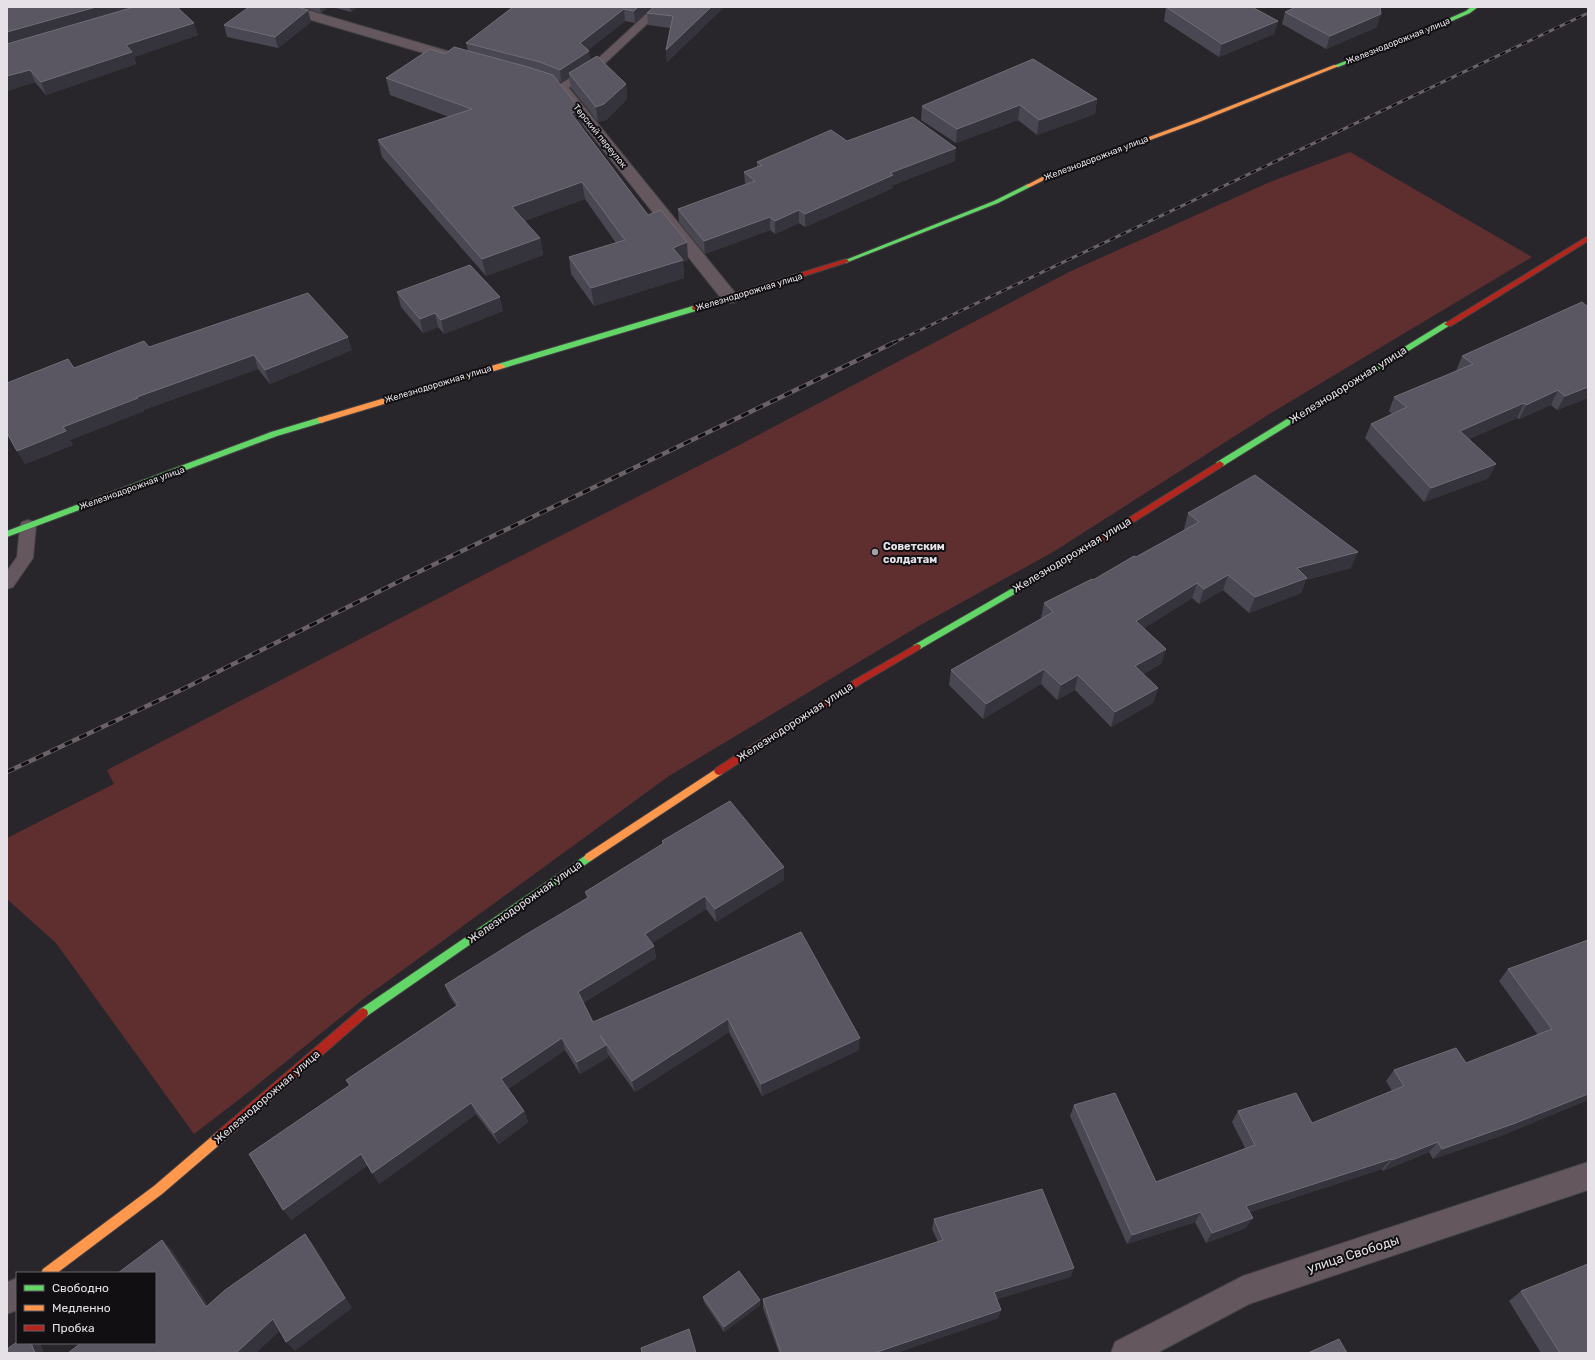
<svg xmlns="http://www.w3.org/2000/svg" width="1595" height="1360" font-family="Rubik,sans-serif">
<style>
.green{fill:#5f2f30}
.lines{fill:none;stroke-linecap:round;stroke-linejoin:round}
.lane-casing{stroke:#434144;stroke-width:2}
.street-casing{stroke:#434144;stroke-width:2}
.fast-casing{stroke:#434144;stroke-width:2}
.slow-casing{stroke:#434144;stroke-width:2}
.jam-casing{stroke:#434144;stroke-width:2}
.lane{fill:#64575e;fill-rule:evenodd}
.street{fill:#64575e;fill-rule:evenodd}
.fast{fill:#63d668;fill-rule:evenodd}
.slow{fill:#ff974d;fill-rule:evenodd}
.jam{fill:#b3261e;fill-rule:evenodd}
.rail-far1-casing{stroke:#6a6267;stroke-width:3}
.rail-casing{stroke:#6a6267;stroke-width:4.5}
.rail-far1{stroke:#110f12;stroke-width:2;stroke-dasharray:6;stroke-linecap:butt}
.rail{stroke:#110f12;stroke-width:3;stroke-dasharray:8;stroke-linecap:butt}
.wall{fill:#494752}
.shaded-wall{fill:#35333c}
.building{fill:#5a5762;stroke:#6f6d77}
.poi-dot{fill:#a3a0a5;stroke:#110f12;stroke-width:1.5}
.labels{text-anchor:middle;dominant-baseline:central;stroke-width:4;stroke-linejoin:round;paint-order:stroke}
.far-street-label{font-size:9px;fill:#e5e1e6;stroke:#110f12}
.street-label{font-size:11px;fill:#e5e1e6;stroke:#110f12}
.poi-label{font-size:11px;font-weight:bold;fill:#e5e1e6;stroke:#110f12;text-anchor:start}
.near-street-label{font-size:13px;fill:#e5e1e6;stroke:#110f12}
</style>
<rect width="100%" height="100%" fill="#29262b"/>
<polygon class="green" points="1350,152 1532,257 1271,413 1053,552 917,627 669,776 367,996 246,1094 194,1134 56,943 7,899 7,838 114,784 107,770 499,567 726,452 1069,272 1270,182"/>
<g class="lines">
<g class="lane-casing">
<g id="lane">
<polygon points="654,7 665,7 598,70 565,90 557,90 555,88 557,86 590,66"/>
<polygon points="28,520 34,522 36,526 33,558 13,587 7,589 7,571 17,557 20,526 22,522"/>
</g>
</g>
<g class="street-casing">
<g id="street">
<polygon points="275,7 297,7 461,55 463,58 461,61 456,62 451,61 277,10"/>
<polygon points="563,86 568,87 736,294 739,298 736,302 730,303 724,302 558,93 556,90 558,87"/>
<polygon points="1588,1162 1588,1190 1249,1304 1157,1353 1111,1353 1115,1342 1243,1276"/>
<polygon points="17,1278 17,1310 7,1314 7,1282"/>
</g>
</g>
<g class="fast-casing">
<g id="fast">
<polygon points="1471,7 1478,7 1470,13 1418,36 1338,67 1333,66 1414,34 1466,11"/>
<polygon points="1028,184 1030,185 1030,187 998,203 848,262 846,263 843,261 994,201"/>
<polygon points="693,306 699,306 700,308 699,310 504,368 501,368 497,366 498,364"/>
<polygon points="1445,322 1448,322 1452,324 1223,466 1217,466 1216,464 1217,462"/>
<polygon points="321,417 324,418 325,420 324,422 277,436 7,537 7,531 271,432"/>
<polygon points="1072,554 1076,557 1075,559 920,649 914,649 913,647 914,645"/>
<polygon points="589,853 592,854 594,857 592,860 367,1016 363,1018 359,1016 358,1013 359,1010"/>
</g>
</g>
<g class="slow-casing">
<g id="slow">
<polygon points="1334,65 1339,66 1199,122 1052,176 1030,187 1025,186 1048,174 1195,120"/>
<polygon points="498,364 501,364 505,366 504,368 324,422 321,423 317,420 318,418"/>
<polygon points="719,767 722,768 724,771 722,774 592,860 589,861 586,860 584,857 586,854"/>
<polygon points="221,1131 225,1132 227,1136 225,1140 162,1194 57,1273 41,1273 43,1269 154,1186 217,1132"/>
</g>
</g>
<g class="jam-casing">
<g id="jam">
<polygon points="1588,236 1588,241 1451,326 1448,326 1444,324"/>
<polygon points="846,259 849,261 848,262 699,310 693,310 692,308 693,306"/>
<polygon points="1220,461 1224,464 1223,466 1075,559 1069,559 1068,557 1069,555"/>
<polygon points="917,644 920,645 921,647 920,649 862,683 722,774 719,775 716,774 714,771 716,768 856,679"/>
<polygon points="363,1008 367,1010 368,1013 367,1016 225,1140 221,1141 217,1140 215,1136 217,1132 359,1010"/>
</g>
</g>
<use href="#lane" class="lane"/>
<use href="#street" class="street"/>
<use href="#fast" class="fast"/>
<use href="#slow" class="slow"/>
<use href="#jam" class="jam"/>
<g class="rail-far1-casing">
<polyline id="rail-far1" points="893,343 1588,13"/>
</g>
<g class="rail-casing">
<polyline id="rail" points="7,772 183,689 406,578 895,342"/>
</g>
<use href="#rail-far1" class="rail-far1"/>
<use href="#rail" class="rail"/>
</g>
<g class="wall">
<polygon points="7,7 198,35 134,57 136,64 46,95 35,82 7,91"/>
<polygon points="302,7 328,7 321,13"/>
<polygon points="332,7 357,7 351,12"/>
<polygon points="513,7 652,7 635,23 625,21 588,50 590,60 626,84 627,99 606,120 598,122 571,88 569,77 561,82 556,80 583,127 581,128 648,215 688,260 683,262 684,278 594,306 571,274 569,257 616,243 585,199 524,221 540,238 543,255 486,276 382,157 378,140 449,117 390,95 386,78 445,54 468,51 466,43"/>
<polygon points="724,7 667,62 666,50 670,28 648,25 647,13"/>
<polygon points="1166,7 1278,21 1274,34 1219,57 1164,21"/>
<polygon points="1285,12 1377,27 1326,49 1282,24"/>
<polygon points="311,22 278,48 227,37 224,25"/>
<polygon points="1097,99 1095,114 1037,135 1018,120 956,143 921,120 922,106"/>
<polygon points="847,141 955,161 893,185 893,188 805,227 799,223 775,234 770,230 705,254 679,222 678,209 745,184 744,172 757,167 757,162"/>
<polygon points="397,292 503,311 444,334 438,327 423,333 401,307"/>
<polygon points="149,347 352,350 270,384 258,369 143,410 144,411 70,440 73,445 25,464 7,433 74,368"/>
<polygon points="1462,356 1588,398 1557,410 1551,405 1519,419 1517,418 1469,439 1489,478 1424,502 1365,438 1371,424 1392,414 1389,411 1394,397 1456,371"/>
<polygon points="1188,513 1351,568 1306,580 1301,593 1249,613 1223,590 1199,604 1192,598 1144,628 1166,649 1161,664 1143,674 1158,688 1153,703 1111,727 1075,690 1057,700 1041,684 983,719 949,685 951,670 1041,619 1041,618 1044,603 1093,580 1185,530 1184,529"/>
<polygon points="662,841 784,867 784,880 716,922 706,909 652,943 654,946 656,958 583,1003 593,1022 801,932 859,1050 762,1096 729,1032 635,1092 607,1053 608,1057 580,1074 565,1050 508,1089 524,1111 528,1122 499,1144 476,1114 379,1184 368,1165 291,1220 349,1085 346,1080 456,1006 450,997 445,985 587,899 585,892 662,844"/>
<polygon points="1588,940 1588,1100 1503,1135 1433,1159 1429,1152 1383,1171 1382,1169 1250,1212 1246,1228 1206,1243 1195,1222 1127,1244 1070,1116 1074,1105 1156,1182 1245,1148 1232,1122 1238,1111 1312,1123 1392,1091 1386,1081 1394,1070 1466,1063 1538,1035 1499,981 1508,969"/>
<polygon points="934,1219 1074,1268 1070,1277 997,1299 1001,1310 998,1318 896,1353 779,1353 763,1308 763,1299 938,1242 932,1229"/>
<polygon points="1521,1291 1588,1353 1541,1353 1509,1301"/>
<polygon points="703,1297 760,1305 724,1332 704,1302"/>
</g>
<g class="shaded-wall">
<polygon points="96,7 144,7 7,46 7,32"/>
<polygon points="320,7 328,7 321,13"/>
<polygon points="350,7 357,7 351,12"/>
<polygon points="638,7 652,7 635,23 634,11"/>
<polygon points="711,7 724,7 667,62 666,50"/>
<polygon points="624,9 625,21 582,55 580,43"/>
<polygon points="308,10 311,22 278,48 275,37"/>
<polygon points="1381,14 1377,27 1326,49 1330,36"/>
<polygon points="1278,21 1274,34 1219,57 1222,44"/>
<polygon points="194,23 198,35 134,57 136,64 46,95 41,82 126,45"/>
<polygon points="589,51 591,63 569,73 569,77 561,82 560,70"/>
<polygon points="30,70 35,82 7,91 7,76"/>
<polygon points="626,84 627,99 606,120 598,122 596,107"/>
<polygon points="1097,99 1095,114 1037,135 1039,120"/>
<polygon points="1020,105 1018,120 956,143 957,129"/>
<polygon points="581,110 583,127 573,130 571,113"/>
<polygon points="956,148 955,161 893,185 893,188 805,227 805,214 890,173"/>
<polygon points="582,182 585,199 515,224 512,207"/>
<polygon points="799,210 799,223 775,234 775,221"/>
<polygon points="770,217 770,230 705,254 704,241"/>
<polygon points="540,238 543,255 486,276 482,259"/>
<polygon points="687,242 688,260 683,262 684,278 594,306 591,288 673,248"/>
<polygon points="500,297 503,311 444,334 441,320"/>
<polygon points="435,313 438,327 423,333 420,319"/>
<polygon points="348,337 352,350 270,384 265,370"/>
<polygon points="254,355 258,369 143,410 144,411 70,440 73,445 25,464 17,451 63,427 137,397"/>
<polygon points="1588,387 1588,398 1557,410 1565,396"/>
<polygon points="1558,390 1551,405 1519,419 1526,405"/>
<polygon points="1524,403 1517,418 1453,446 1460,431"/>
<polygon points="1496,464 1489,478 1424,502 1431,488"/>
<polygon points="1358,552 1351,568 1306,580 1301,593 1249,613 1255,597 1297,568"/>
<polygon points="1228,575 1223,590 1199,604 1204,589"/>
<polygon points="1197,583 1192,598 1132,636 1136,621"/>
<polygon points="1166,649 1161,664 1131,681 1135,666"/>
<polygon points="1044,669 1041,684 983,719 986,704"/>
<polygon points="1078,675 1075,690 1057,700 1061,685"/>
<polygon points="1158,688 1153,703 1111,727 1115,712"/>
<polygon points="784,867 784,880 716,922 715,909"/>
<polygon points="705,896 706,909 647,946 645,934"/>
<polygon points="654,946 656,958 581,1004 578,992"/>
<polygon points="728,1019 729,1032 635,1092 632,1081"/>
<polygon points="562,1038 565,1050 505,1091 501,1079"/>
<polygon points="860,1038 859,1050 762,1096 761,1084"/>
<polygon points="606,1045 608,1057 580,1074 577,1062"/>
<polygon points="1588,1094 1588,1100 1503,1135 1433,1159 1442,1149"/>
<polygon points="471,1103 476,1114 379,1184 372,1173"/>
<polygon points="524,1111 528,1122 499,1144 494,1133"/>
<polygon points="1438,1142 1429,1152 1383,1171 1392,1160"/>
<polygon points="361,1154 368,1165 291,1220 283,1210"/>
<polygon points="1391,1159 1382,1169 1239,1216 1246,1206"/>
<polygon points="1201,1212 1195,1222 1127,1244 1132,1235"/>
<polygon points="1253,1218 1246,1228 1206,1243 1212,1233"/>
<polygon points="305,1234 313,1244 352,1308 295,1351 286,1342"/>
<polygon points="162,1240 172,1250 216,1317 206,1307"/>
<polygon points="1074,1268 1070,1277 991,1301 994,1292"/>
<polygon points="760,1300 760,1305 724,1332 724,1327"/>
<polygon points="1001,1310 998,1318 896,1353 874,1353"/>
<polygon points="273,1319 282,1329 256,1353 236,1353"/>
<polygon points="31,1343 38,1343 41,1345 44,1353 35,1353"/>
</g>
<g class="building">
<polygon points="7,7 96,7 7,32"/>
<polygon points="134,7 177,7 194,23 126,45 132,52 41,82 30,70 7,76 7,44"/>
<polygon points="249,7 297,7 308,10 275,37 224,25"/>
<polygon points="513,7 638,7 634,11 624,9 580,43 589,51 560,70 540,62 466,43"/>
<polygon points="654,7 711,7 666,50 673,16 647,13"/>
<polygon points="1166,7 1252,7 1278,21 1222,44"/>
<polygon points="1296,7 1380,7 1381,14 1330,36 1285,12"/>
<polygon points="454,47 528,67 553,75 581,110 571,113 648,215 661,210 687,242 673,248 683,260 591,288 569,257 625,240 582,182 512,207 540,238 482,259 378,140 472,109 386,78 430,49 445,54"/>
<polygon points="597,56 626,84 604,104 596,107 569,73"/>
<polygon points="1033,59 1097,99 1039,120 1020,105 957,129 922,106"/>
<polygon points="913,117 956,148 890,173 893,175 805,214 799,210 775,221 770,217 704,241 678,209 755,181 744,172 762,165 757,162 831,130 847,141"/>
<polygon points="470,265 500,297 441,320 435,313 420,319 397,292"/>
<polygon points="308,293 348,337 265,370 254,355 137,397 138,398 63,427 66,431 17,451 7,433 7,383 68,359 74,368 144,341 149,347"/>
<polygon points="1582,302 1588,307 1588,387 1565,396 1558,390 1526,405 1524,403 1460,431 1496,464 1431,488 1371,424 1407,407 1394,397 1473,364 1462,356"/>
<polygon points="1255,475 1358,552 1297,568 1307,578 1255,597 1228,575 1204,589 1197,583 1136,621 1166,649 1135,666 1158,688 1115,712 1078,675 1061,685 1044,669 986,704 951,670 1053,612 1044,603 1092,579 1093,580 1134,556 1136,557 1199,522 1188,513"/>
<polygon points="730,801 784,867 715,909 705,896 645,934 654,946 578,992 593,1022 801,932 860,1038 761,1084 728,1019 632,1081 600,1035 606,1045 577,1062 562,1038 501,1079 524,1111 494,1133 471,1103 372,1173 361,1154 283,1210 249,1154 350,1085 346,1080 458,1005 445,985 525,935 589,897 585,892 664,843 662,841"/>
<polygon points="1588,940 1588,1094 1513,1124 1442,1149 1438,1142 1392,1160 1391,1159 1246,1206 1253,1218 1212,1233 1201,1212 1132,1235 1074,1105 1115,1093 1156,1182 1255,1145 1238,1111 1296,1093 1312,1123 1404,1086 1394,1070 1456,1048 1466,1063 1552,1029 1508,969"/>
<polygon points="1042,1189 1074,1268 994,1292 1001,1310 874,1353 781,1353 763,1299 943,1240 934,1219"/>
<polygon points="305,1234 345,1298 286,1342 273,1319 236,1353 68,1353 81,1343 155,1343 155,1273 118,1273 162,1240 206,1307 225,1290"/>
<polygon points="1588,1264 1588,1353 1560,1353 1521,1291"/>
<polygon points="739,1271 760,1300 724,1327 703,1297"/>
<polygon points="689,1329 696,1353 642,1353 641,1348"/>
<polygon points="1339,1339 1347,1353 1308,1353"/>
<polygon points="17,1342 17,1343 31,1343 35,1353 7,1353 7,1349"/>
</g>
<circle class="poi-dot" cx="875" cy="552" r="4"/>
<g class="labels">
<g class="far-street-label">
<text transform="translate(1398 41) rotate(-22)">Железнодорожная улица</text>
<text transform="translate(600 136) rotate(51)">Терский переулок</text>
<text transform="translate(1096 158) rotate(-21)">Железнодорожная улица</text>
<text transform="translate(749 292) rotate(-17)">Железнодорожная улица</text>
<text transform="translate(438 384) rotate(-17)">Железнодорожная улица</text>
<text transform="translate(132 488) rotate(-20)">Железнодорожная улица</text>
</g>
<g class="street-label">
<text transform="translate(1348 385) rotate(-32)">Железнодорожная улица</text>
<text transform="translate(1072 555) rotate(-31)">Железнодорожная улица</text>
<text transform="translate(795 722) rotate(-33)">Железнодорожная улица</text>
<text transform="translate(525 902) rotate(-35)">Железнодорожная улица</text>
<text transform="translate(267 1097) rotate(-41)">Железнодорожная улица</text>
</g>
<g class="poi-label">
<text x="883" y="546">Советским<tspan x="883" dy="13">солдатам</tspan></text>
</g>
<g class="near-street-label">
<text transform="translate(1353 1254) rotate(-18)">улица Свободы</text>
</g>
</g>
<rect width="1595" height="1360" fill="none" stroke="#e5e1e6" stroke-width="16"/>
<rect x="16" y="1272" width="140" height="72" fill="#110f12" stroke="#666367"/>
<rect x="24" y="1285" width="20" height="6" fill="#63d668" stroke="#666367"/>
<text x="52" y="1292" font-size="12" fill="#e5e1e6">Свободно</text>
<rect x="24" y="1305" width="20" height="6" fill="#ff974d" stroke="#666367"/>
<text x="52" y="1312" font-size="12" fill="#e5e1e6">Медленно</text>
<rect x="24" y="1325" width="20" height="6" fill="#b3261e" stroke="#666367"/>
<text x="52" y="1332" font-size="12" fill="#e5e1e6">Пробка</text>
</svg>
